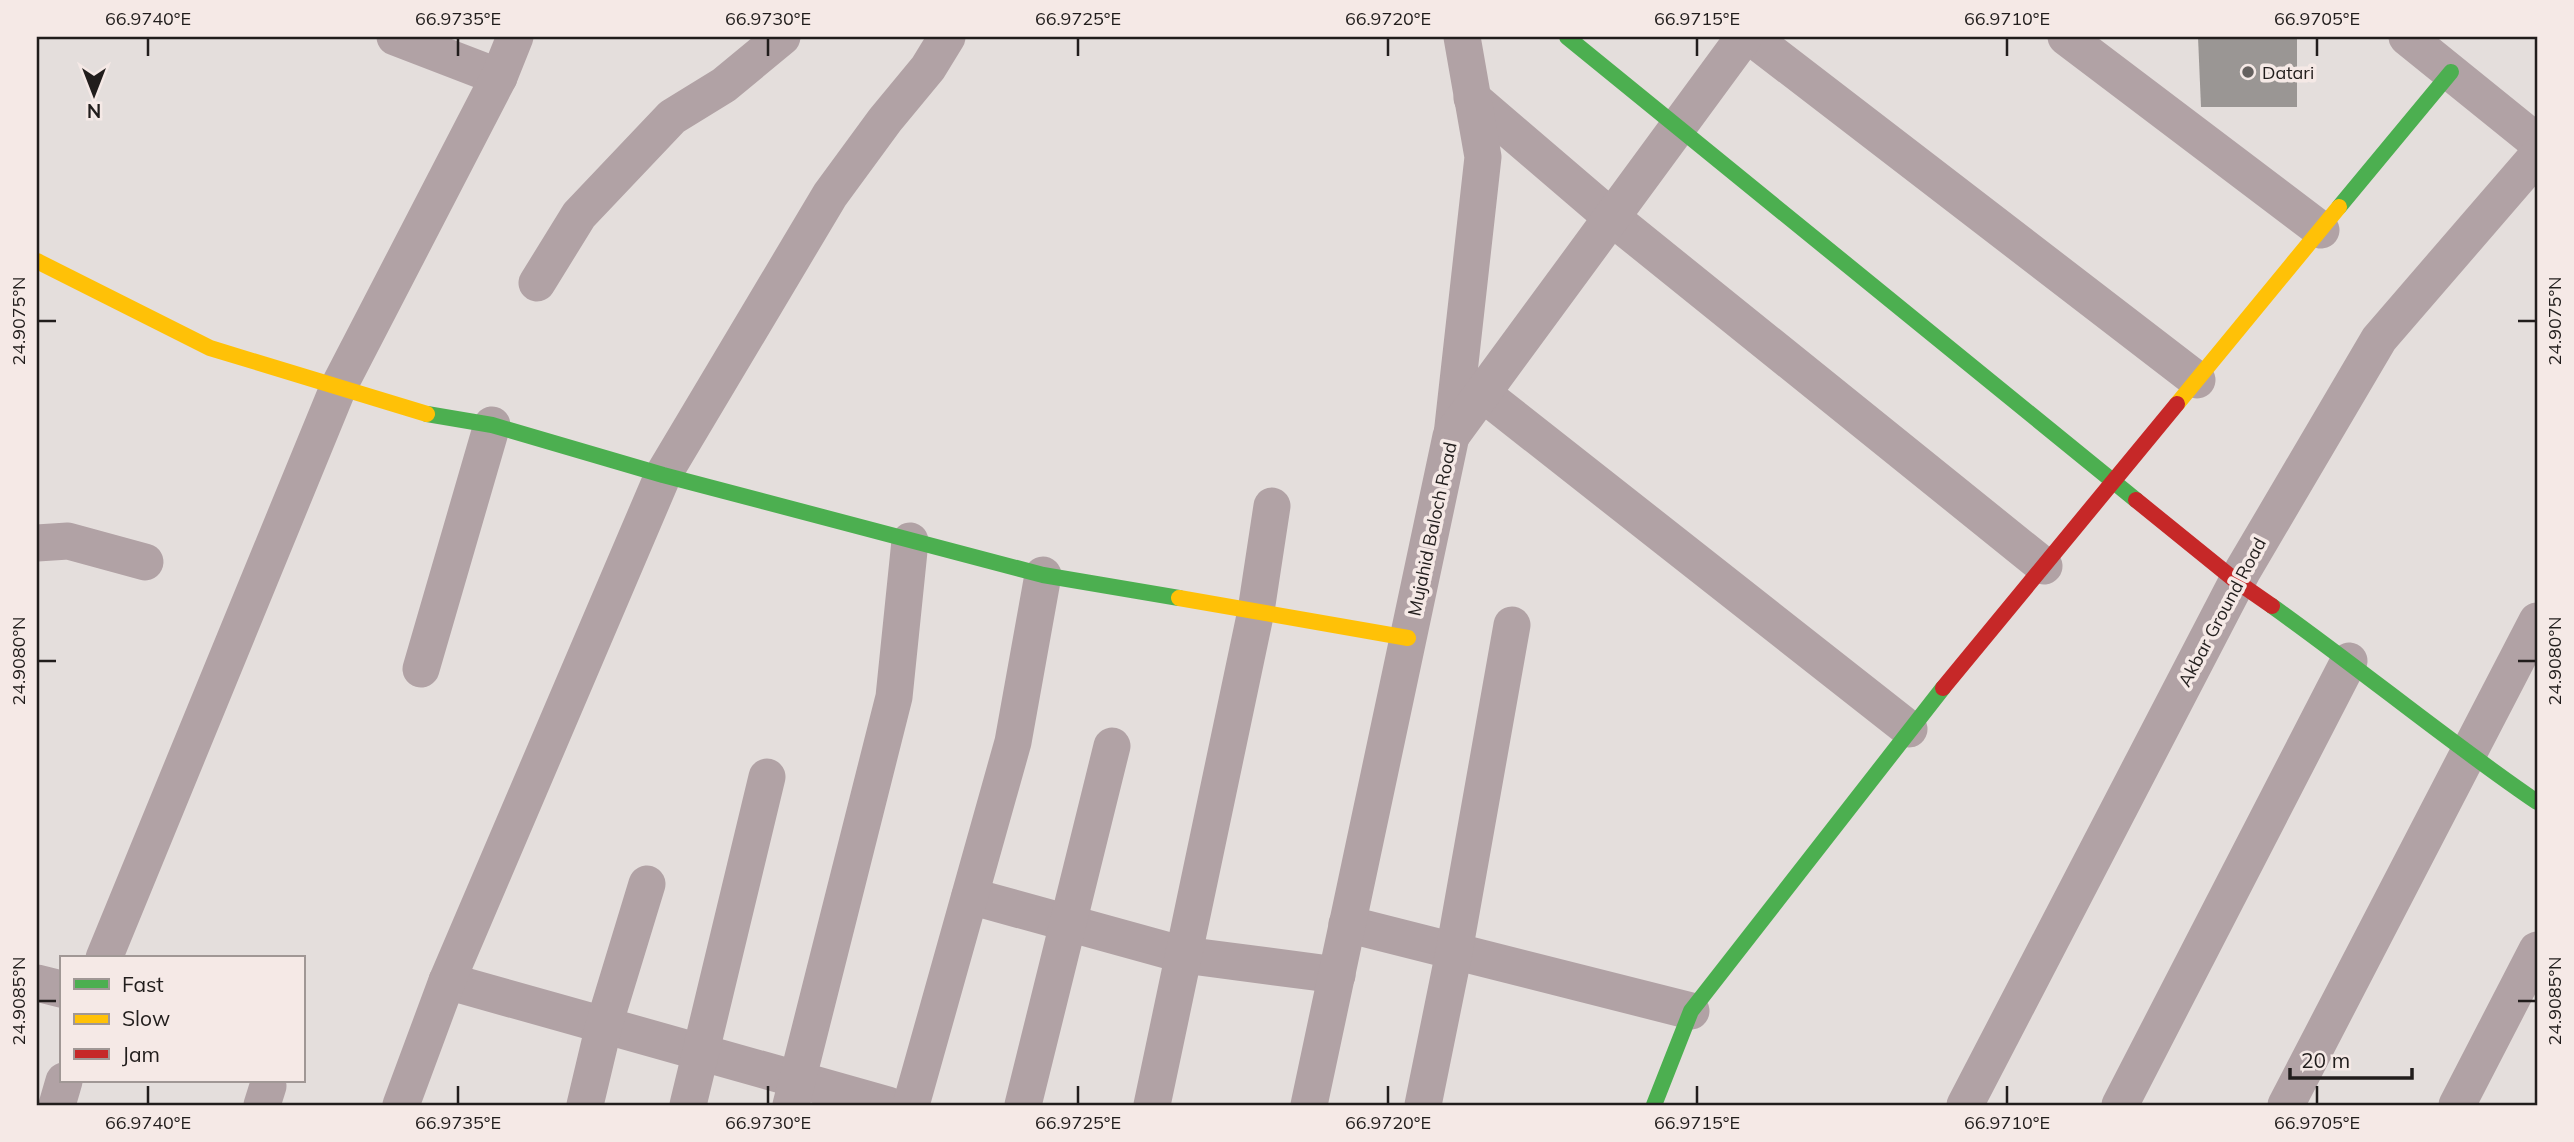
<svg xmlns="http://www.w3.org/2000/svg" width="2574" height="1142" font-family="Mulish,sans-serif">
<style>
.building{fill:#9a9694}
.lines{fill:none;stroke-linecap:round;stroke-linejoin:round}
.street{stroke:#b1a2a5;stroke-width:37}
.fast{stroke:#4caf50;stroke-width:16}
.slow{stroke:#ffc107;stroke-width:16}
.jam{stroke:#c62828;stroke-width:16}
.ticks{fill:none;stroke:#211d1c;stroke-width:2.5}
.poi-dot{fill:#65615f;stroke:#f5e9e6;stroke-width:2.5}
.labels{text-anchor:middle;dominant-baseline:central;stroke-width:7;stroke-linejoin:round;paint-order:stroke}
.poi-label{font-size:18px;fill:#211d1c;stroke:#f5e9e6;text-anchor:start}
.street-label{font-size:18px;fill:#211d1c;stroke:#f5e9e6}
.neatline{fill:none;stroke:#211d1c;stroke-width:2.5}
.ticks-label{font-size:18px;text-anchor:middle;fill:#211d1c}
</style>
<rect width="100%" height="100%" fill="#e4dedc"/>
<polygon class="building" points="2198,37 2297,37 2297,107 2201,107"/>
<g class="lines">
<g class="street">
<polyline points="395,37 499,77"/>
<polyline points="1751,37 2197,380"/>
<polyline points="2066,37 2321,230"/>
<polyline points="2407,37 2537,142"/>
<polyline points="1472,98 1611,217 2044,566"/>
<polyline points="537,283 579,215 672,117 724,85 782,37"/>
<polyline points="1482,393 1909,729"/>
<polyline points="1452,435 1483,157 1462,37"/>
<polyline points="37,543 68,541 145,562"/>
<polyline points="421,669 492,425"/>
<polyline points="970,896 1184,955 1337,975"/>
<polyline points="1347,924 1691,1011"/>
<polyline points="104,958 338,388 499,77 515,37"/>
<polyline points="447,981 888,1105"/>
<polyline points="37,983 61,989"/>
<polyline points="57,1105 64,1081"/>
<polyline points="262,1105 268,1086"/>
<polyline points="401,1105 447,981 663,475 830,195 885,120 928,68 947,37"/>
<polyline points="585,1105 604,1025 647,884"/>
<polyline points="688,1105 767,777"/>
<polyline points="791,1105 894,697 910,541"/>
<polyline points="911,1105 1013,742 1043,575"/>
<polyline points="1023,1105 1112,746"/>
<polyline points="1152,1105 1256,611 1272,506"/>
<polyline points="1309,1105 1451,436 1744,37"/>
<polyline points="1423,1105 1454,952 1512,625"/>
<polyline points="1965,1105 2243,570 2379,339 2537,156"/>
<polyline points="2120,1105 2349,661"/>
<polyline points="2286,1105 2537,621"/>
<polyline points="2457,1105 2537,950"/>
</g>
<g class="fast">
<polyline points="1567,37 2136,500"/>
<polyline points="2339,207 2451,72"/>
<polyline points="427,414 492,425 663,475 1043,575 1179,598"/>
<path d="M2272 606C2362 670 2446 740 2537 802"/>
<polyline points="1654,1105 1691,1011 1943,688"/>
</g>
<g class="slow">
<polyline points="37,261 210,348 427,414"/>
<polyline points="2177,404 2339,207"/>
<polyline points="1179,598 1408,638"/>
</g>
<g class="jam">
<polyline points="2136,500 2236,581 2272,606"/>
<polyline points="1943,688 2177,404"/>
</g>
</g>
<path class="ticks" d="M148 38V56M458 38V56M768 38V56M1078 38V56M1388 38V56M1697 38V56M2007 38V56M2317 38V56M38 321H56M2518 321H2536M38 661H56M2518 661H2536M38 1001H56M2518 1001H2536M148 1086V1104M458 1086V1104M768 1086V1104M1078 1086V1104M1388 1086V1104M1697 1086V1104M2007 1086V1104M2317 1086V1104"/>
<circle class="poi-dot" cx="2248" cy="72" r="7"/>
<g class="labels">
<g class="poi-label">
<text x="2262" y="72">Datari</text>
</g>
<g class="street-label">
<text transform="translate(1432 529) rotate(-78)">Mujahid Baloch Road</text>
<text transform="translate(2222 612) rotate(-62)">Akbar Ground Road</text>
</g>
</g>
<rect width="2574" height="1142" fill="none" stroke="#f5e9e6" stroke-width="77"/>
<rect x="60" y="956" width="245" height="126" fill="#f5e9e6" stroke="#a09795" stroke-width="2"/>
<rect x="74" y="979" width="35" height="10" fill="#4caf50" stroke="#a09795" stroke-width="2"/>
<text x="122" y="992" font-size="21" fill="#211d1c">Fast</text>
<rect x="74" y="1014" width="35" height="10" fill="#ffc107" stroke="#a09795" stroke-width="2"/>
<text x="122" y="1026" font-size="21" fill="#211d1c">Slow</text>
<rect x="74" y="1049" width="35" height="10" fill="#c62828" stroke="#a09795" stroke-width="2"/>
<text x="122" y="1062" font-size="21" fill="#211d1c">Jam</text>
<g transform="translate(94 94) rotate(180)" stroke="#f5e9e6" stroke-width="5" paint-order="stroke">
<path d="M0-5L12 26L0 18L-12 26Z" fill="#211d1c"/>
<text y="-10" font-size="19" font-weight="bold" text-anchor="middle" fill="#211d1c">N</text>
</g>
<path d="M2290 1068v10h122v-10" fill="none" stroke="#211d1c" stroke-width="3.5"/>
<text x="2301" y="1068" font-size="21" fill="#211d1c" stroke="#f5e9e6" stroke-width="5" paint-order="stroke">20 m</text>
<rect x="38" y="38" width="2498" height="1066" class="neatline"/>
<g class="ticks-label">
<text x="148" y="25">66.9740°E</text>
<text x="458" y="25">66.9735°E</text>
<text x="768" y="25">66.9730°E</text>
<text x="1078" y="25">66.9725°E</text>
<text x="1388" y="25">66.9720°E</text>
<text x="1697" y="25">66.9715°E</text>
<text x="2007" y="25">66.9710°E</text>
<text x="2317" y="25">66.9705°E</text>
<text transform="translate(2555 321) rotate(-90)" y="6">24.9075°N</text>
<text transform="translate(19 321) rotate(-90)" y="6">24.9075°N</text>
<text transform="translate(2555 661) rotate(-90)" y="6">24.9080°N</text>
<text transform="translate(19 661) rotate(-90)" y="6">24.9080°N</text>
<text transform="translate(2555 1001) rotate(-90)" y="6">24.9085°N</text>
<text transform="translate(19 1001) rotate(-90)" y="6">24.9085°N</text>
<text x="148" y="1129">66.9740°E</text>
<text x="458" y="1129">66.9735°E</text>
<text x="768" y="1129">66.9730°E</text>
<text x="1078" y="1129">66.9725°E</text>
<text x="1388" y="1129">66.9720°E</text>
<text x="1697" y="1129">66.9715°E</text>
<text x="2007" y="1129">66.9710°E</text>
<text x="2317" y="1129">66.9705°E</text>
</g>
</svg>
